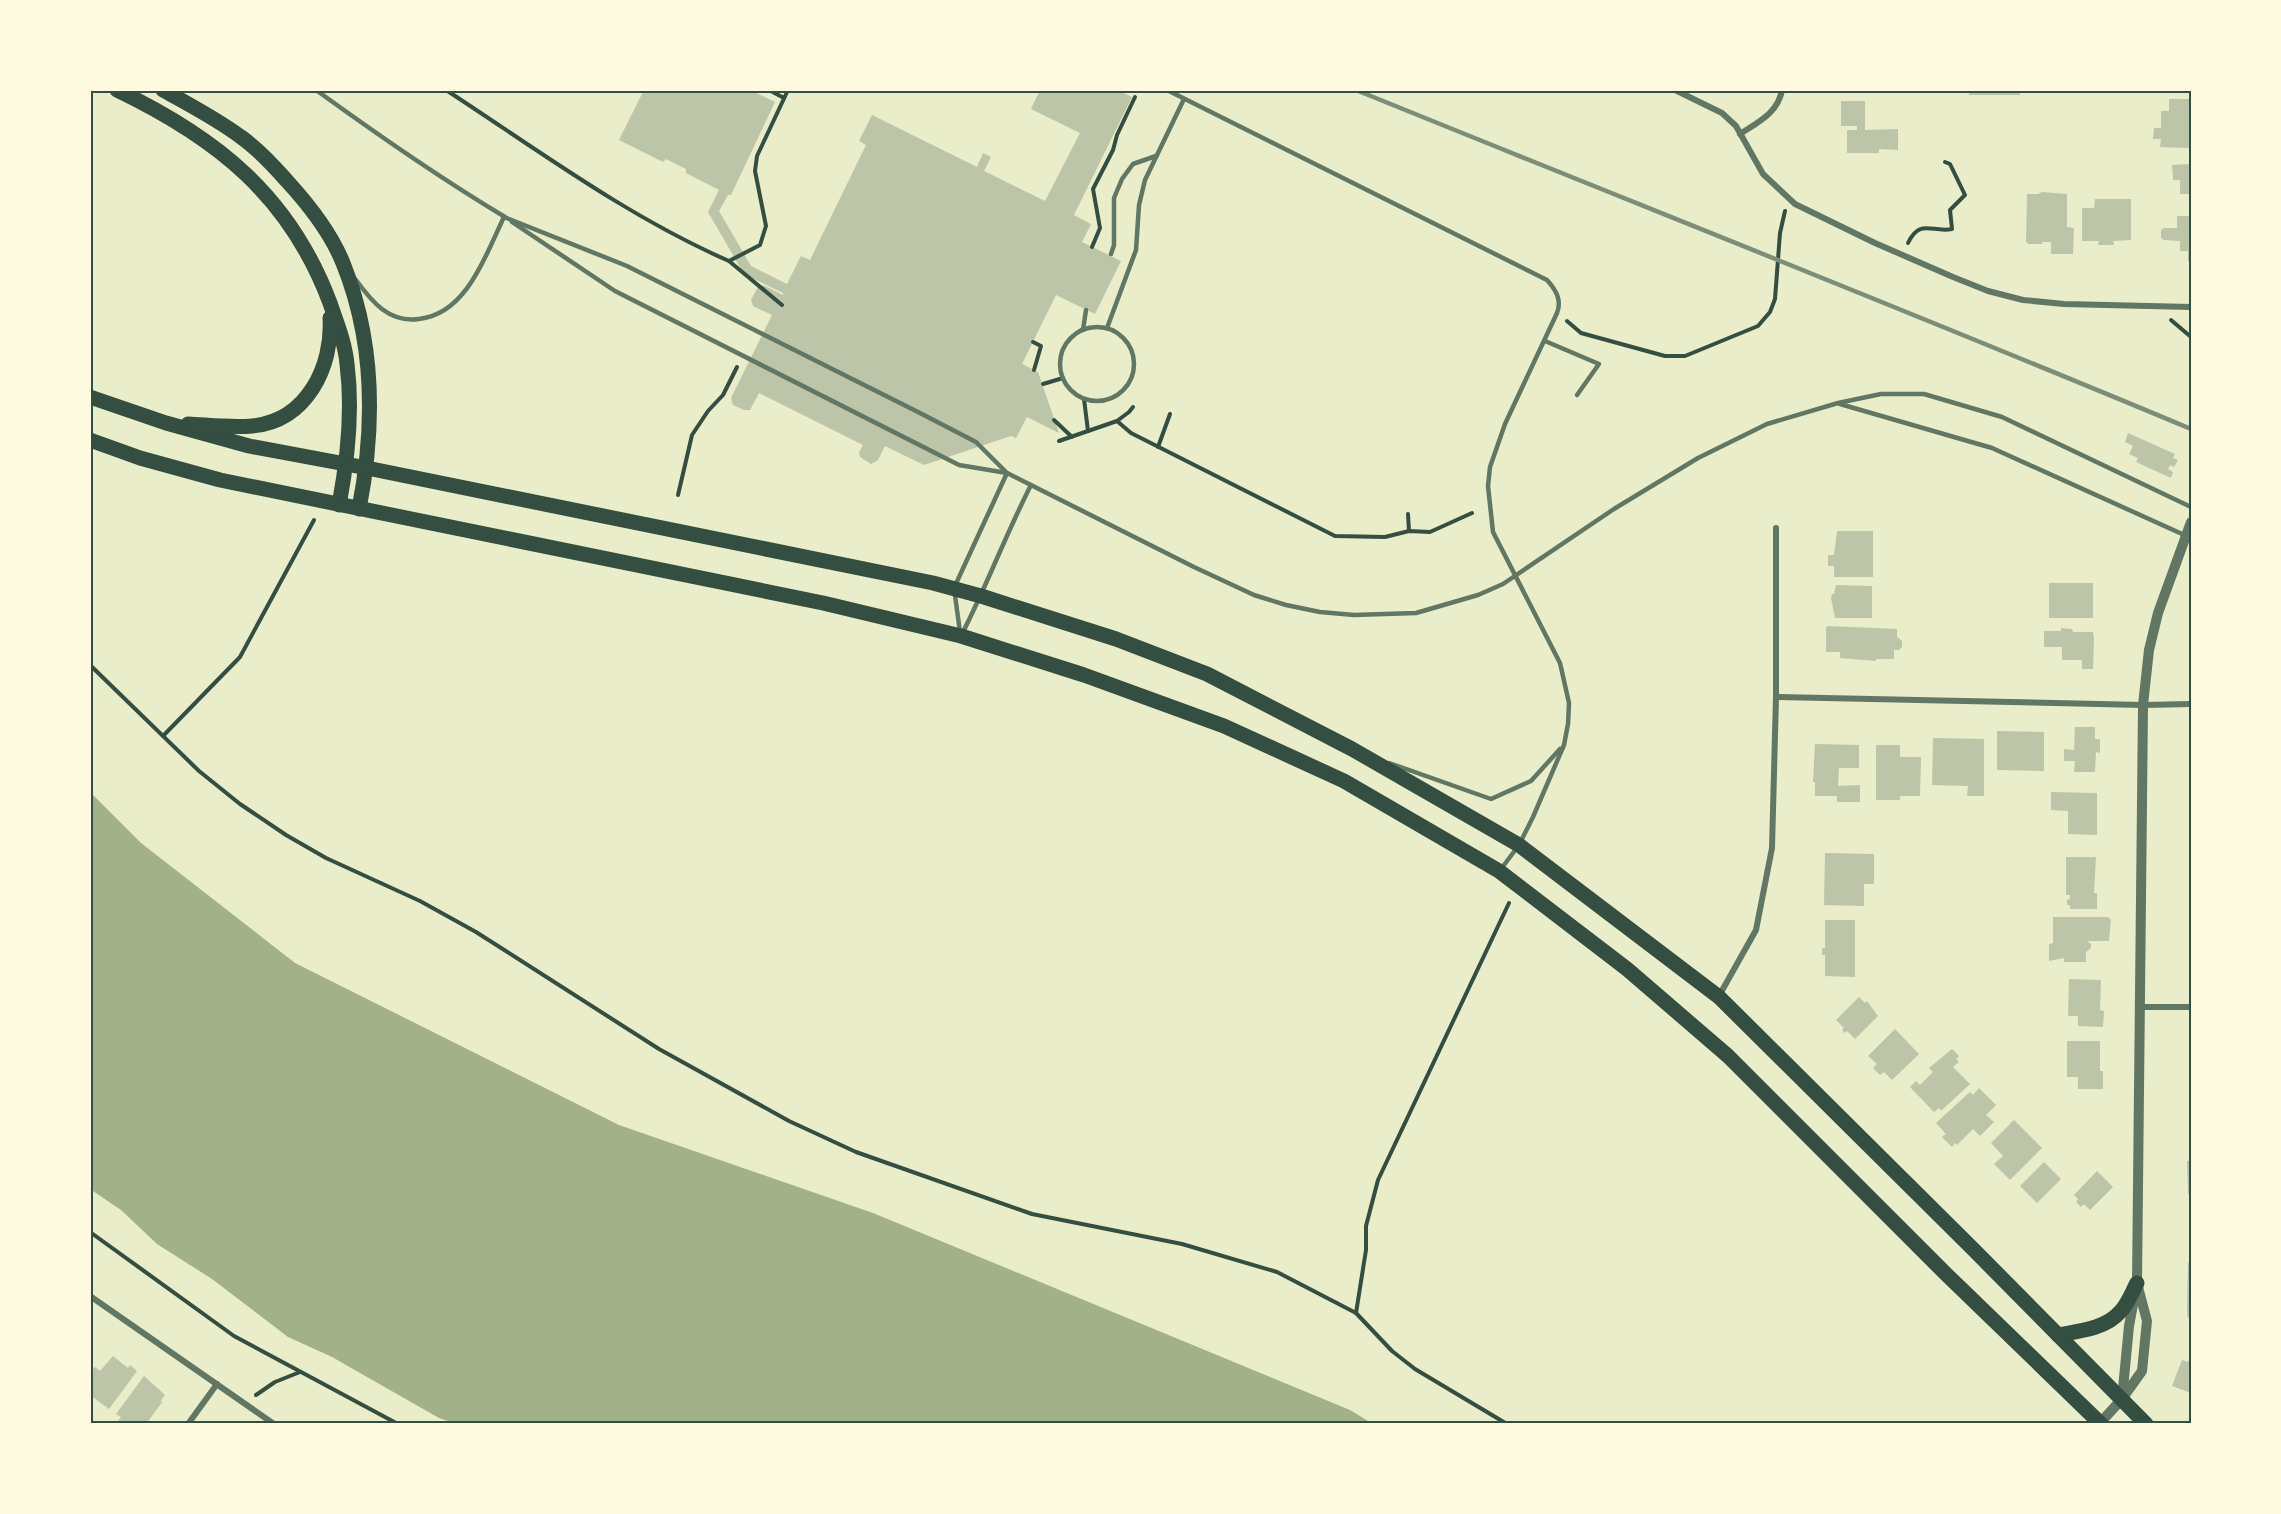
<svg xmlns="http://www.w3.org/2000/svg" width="2281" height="1514" font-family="Ubuntu,sans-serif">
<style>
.water{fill:#a3b18a}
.building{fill:#bcc5a7}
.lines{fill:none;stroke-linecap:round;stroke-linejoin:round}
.path{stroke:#344e41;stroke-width:4}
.service{stroke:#617663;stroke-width:4.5}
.minor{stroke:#617663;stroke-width:6}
.tertiary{stroke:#617663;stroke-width:10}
.primary{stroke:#344e41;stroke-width:15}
.rail{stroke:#7c8e77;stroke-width:4.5}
.neatline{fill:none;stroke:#344e41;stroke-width:2}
</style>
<rect width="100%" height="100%" fill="#e9edc9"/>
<polygon class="water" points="90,792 141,843 295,963 619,1125 873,1213 1350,1410 1373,1424 457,1424 439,1418 332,1357 288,1337 212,1279 157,1244 121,1210 90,1189"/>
<g class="building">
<polygon points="644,90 750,90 775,102 731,195 728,195 719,211 751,266 787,284 801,256 810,260 866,145 859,141 872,115 977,167 983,153 991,157 984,171 1045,201 1080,133 1031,109 1040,90 1117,90 1132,97 1074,215 1091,224 1082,242 1121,261 1095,314 1056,295 1022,364 1038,372 1059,433 1027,417 1016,438 1011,436 924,465 885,446 878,460 871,464 860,457 859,452 863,445 759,393 750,410 744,410 733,405 731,398 772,315 753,306 751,300 758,287 763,285 783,295 783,293 744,274 708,212 719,190 686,173 686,169 666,159 663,162 619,140"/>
<rect x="1969" y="90" width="51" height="5"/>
<polygon points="2169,99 2191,99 2191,148 2160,147 2161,139 2153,139 2154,128 2161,128 2161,111 2169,111"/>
<polygon points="1841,101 1865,101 1865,130 1898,129 1898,150 1879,149 1879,153 1847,153 1847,130 1857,130 1857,126 1841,126"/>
<polygon points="2191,164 2191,194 2180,194 2180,180 2173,180 2172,165"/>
<polygon points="2042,192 2067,194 2067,227 2074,228 2073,254 2051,254 2051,242 2042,242 2042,244 2029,244 2026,242 2027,194 2038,194"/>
<polygon points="2095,199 2131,199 2131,240 2113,241 2114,245 2098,245 2099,241 2082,241 2082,208 2094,208"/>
<polygon points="2177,216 2191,216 2191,261 2188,261 2188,251 2180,251 2180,241 2164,240 2161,238 2161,230 2164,228 2177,228"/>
<polygon points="2128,433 2175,454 2173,458 2178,460 2174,467 2170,465 2168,469 2173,472 2171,478 2136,462 2138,458 2129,454 2133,446 2125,442"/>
<polygon points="1837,531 1873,531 1873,577 1834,577 1834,566 1828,566 1828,555 1834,555"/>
<rect x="2049" y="583" width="44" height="35"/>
<polygon points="1836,585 1872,586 1872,618 1835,618 1831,598 1832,594 1834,594"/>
<polygon points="1828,626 1897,629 1897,637 1902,641 1902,647 1899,650 1894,650 1894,659 1876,659 1876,661 1840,658 1840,652 1826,652 1826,628"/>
<polygon points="2061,628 2072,629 2073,632 2093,632 2094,638 2093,669 2082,669 2082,660 2062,660 2062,647 2044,647 2044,631 2061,631"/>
<polygon points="2075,727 2095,727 2095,739 2100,739 2100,753 2096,752 2095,772 2074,772 2075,761 2064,761 2064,749 2074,750"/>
<polygon points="1997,731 2044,732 2044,771 1997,770"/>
<polygon points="1933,738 1984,739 1984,796 1967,796 1968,786 1932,785"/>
<polygon points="1815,744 1859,745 1859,768 1839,768 1838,786 1860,785 1860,802 1837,802 1837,796 1815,796 1815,782 1813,782"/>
<polygon points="1876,745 1900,745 1900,757 1921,757 1920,796 1900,796 1900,800 1876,800"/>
<polygon points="2051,792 2097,793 2097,835 2068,834 2068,811 2051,810"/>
<polygon points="1825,853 1874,854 1874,884 1864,884 1864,906 1824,905"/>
<polygon points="2066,857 2096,857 2094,893 2097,893 2097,909 2070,909 2070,905 2067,905 2067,900 2070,899 2070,895 2066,895"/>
<polygon points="2053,917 2109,917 2109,919 2111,919 2109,941 2087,941 2091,944 2091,948 2086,952 2086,962 2064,962 2064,958 2049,961 2049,944 2053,943"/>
<polygon points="1825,920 1855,920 1855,977 1825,976 1825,955 1822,955 1822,948 1825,948"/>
<polygon points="2069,979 2101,980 2100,1010 2104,1011 2103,1027 2078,1026 2078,1016 2068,1016"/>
<polygon points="1859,997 1865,1003 1867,1001 1878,1016 1855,1039 1847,1031 1845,1033 1842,1030 1844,1028 1836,1020"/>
<polygon points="1895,1029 1919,1054 1892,1080 1884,1072 1880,1075 1873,1068 1877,1064 1868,1056"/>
<polygon points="2067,1041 2100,1041 2100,1071 2103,1071 2103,1089 2078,1089 2078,1077 2067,1077"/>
<polygon points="1952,1049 1959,1056 1956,1059 1959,1062 1953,1067 1970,1084 1941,1111 1939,1108 1934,1112 1910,1087 1916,1081 1920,1085 1933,1072 1929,1068"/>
<polygon points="1979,1088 1996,1105 1986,1115 1994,1122 1980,1136 1973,1129 1957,1145 1955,1143 1952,1147 1942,1137 1946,1134 1936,1123 1970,1092 1973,1095"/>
<polygon points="2014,1120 2042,1148 2010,1180 1994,1164 2003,1156 1991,1143"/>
<polygon points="2187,1161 2191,1161 2191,1194 2188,1194"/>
<polygon points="2044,1162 2061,1179 2037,1203 2020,1186"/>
<polygon points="2097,1171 2113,1187 2090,1210 2084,1204 2081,1207 2076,1202 2078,1199 2074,1195"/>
<polygon points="2188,1263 2191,1263 2191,1318 2188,1318 2187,1312"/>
<polygon points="113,1356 128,1368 130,1365 137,1371 109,1409 90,1395 92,1384 90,1383 90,1373 95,1367 100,1371"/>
<polygon points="2191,1356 2191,1393 2172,1386 2182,1360 2188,1362"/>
<polygon points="144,1376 165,1395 160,1402 163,1401 146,1424 116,1424 121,1417 116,1414"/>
</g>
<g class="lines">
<g class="path">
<path d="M446 90C538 150 628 217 729 261L760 245 766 226 755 171 757 156 788 90"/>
<polyline points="769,90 784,98"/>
<path d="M1908 243C1920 218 1932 233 1952 229L1950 210 1965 195 1950 164 1945 162"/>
<polyline points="1092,247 1100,228 1093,189 1113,150 1117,135 1135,97"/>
<polyline points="729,261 782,305"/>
<polyline points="2171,320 2191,337"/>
<polyline points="1567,321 1581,333 1665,356 1685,356 1758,326 1770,312 1775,299 1780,233 1785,211"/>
<polyline points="1033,342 1041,346 1034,370"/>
<polyline points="1043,384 1063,378"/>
<polyline points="1084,399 1088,431 1117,421 1131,433 1335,536 1385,537 1409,531 1430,532 1472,513"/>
<polyline points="1054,420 1072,437"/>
<polyline points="1117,421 1129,412 1133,407"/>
<polyline points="1059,441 1088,431"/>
<polyline points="1158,447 1170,414"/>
<polyline points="678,495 692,435 708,411 723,395 737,367"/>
<polyline points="1408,514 1409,531"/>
<polyline points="90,665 199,771 240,804 286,835 326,858 420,901 476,932 659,1049 789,1121 856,1152 1032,1214 1182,1244 1277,1272 1356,1313 1392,1351 1415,1369 1507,1424"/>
<polyline points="163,736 240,657 314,520"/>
<polyline points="90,1232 234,1336 398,1424"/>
<polyline points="1356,1313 1366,1250 1366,1226 1378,1180 1509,903"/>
<polyline points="256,1395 275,1382 300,1372"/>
</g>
<g class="service">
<path d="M316 90C378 135 440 178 505 217"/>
<path d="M1167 90 1547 280C1556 290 1562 300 1557 313L1505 424 1490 467 1488 486 1493 532 1560 663 1569 703 1568 724 1564 745 1533 817 1519 845 1501 869"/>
<polyline points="504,217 627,266 918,412 976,442 1007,473 1194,567 1254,595 1286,605 1320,612 1354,615 1416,613 1478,595 1503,584 1614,509 1698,458 1767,424 1838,403 1881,394 1924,394 2002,417 2191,507"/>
<polyline points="512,222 615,291 959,465 1007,473"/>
<polyline points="1111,254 1114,245 1114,198 1122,179 1133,164 1156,156"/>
<path d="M356 280C372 302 389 323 419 319 467 314 486 254 504 217"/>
<circle cx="1097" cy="364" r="37"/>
<polyline points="1107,328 1136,250 1139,205 1145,180 1184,99"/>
<polyline points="1083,330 1086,310"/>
<polyline points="1545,341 1599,364 1577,395"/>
<polyline points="1840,404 1992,448 2191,538"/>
<polyline points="960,632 954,588 1007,473"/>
<path d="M962 634C987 585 1006 534 1031 485"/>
<polyline points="1389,763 1491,799 1531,781 1560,749"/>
</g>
<g class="minor">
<polyline points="1675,90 1722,113 1736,126 1763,174 1795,204 1875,243 1953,277 1988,291 2023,300 2064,304 2191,307"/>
<path d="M1740 134C1758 122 1778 113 1782 90"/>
<polyline points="1776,697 2143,705 2191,704"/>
<polyline points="1719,996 1756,930 1772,848 1776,697 1776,528"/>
<polyline points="2140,1007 2191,1007"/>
<polyline points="90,1296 274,1424"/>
<polyline points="188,1424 217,1384"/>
</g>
<g class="tertiary">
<polyline points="2122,1399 2129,1326 2137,1283 2143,705 2149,650 2158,613 2191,522"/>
<polyline points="2100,1423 2122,1399 2142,1371 2147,1321 2138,1287"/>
</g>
<g class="primary">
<path d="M117 90C217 138 290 196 330 303 337 323 345 343 347 364 353 411 348 458 339 505"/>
<path d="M163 90C190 105 217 119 241 137 258 149 273 165 287 181 309 205 331 233 343 263 375 342 375 427 359 509"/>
<polyline points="90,397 166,423 249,446 367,468 933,583 981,596 1116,639 1207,674 1352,749 1519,845 1719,997 1974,1250 2146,1424"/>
<path d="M188 424C208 425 232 428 252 426 307 421 333 366 330 318"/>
<polyline points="90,440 140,458 220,480 823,603 961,636 1084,675 1224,726 1344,781 1499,871 1627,969 1728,1056 1947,1275 2101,1424"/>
<path d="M2058 1335C2079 1331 2105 1329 2120 1312 2128 1304 2132 1292 2137 1283"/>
</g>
<path class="rail" d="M1356 90C1634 203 1914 313 2191 429"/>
</g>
<rect width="2281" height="1514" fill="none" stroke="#fefae0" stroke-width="183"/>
<rect x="92" y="92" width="2098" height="1330" class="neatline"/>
</svg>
